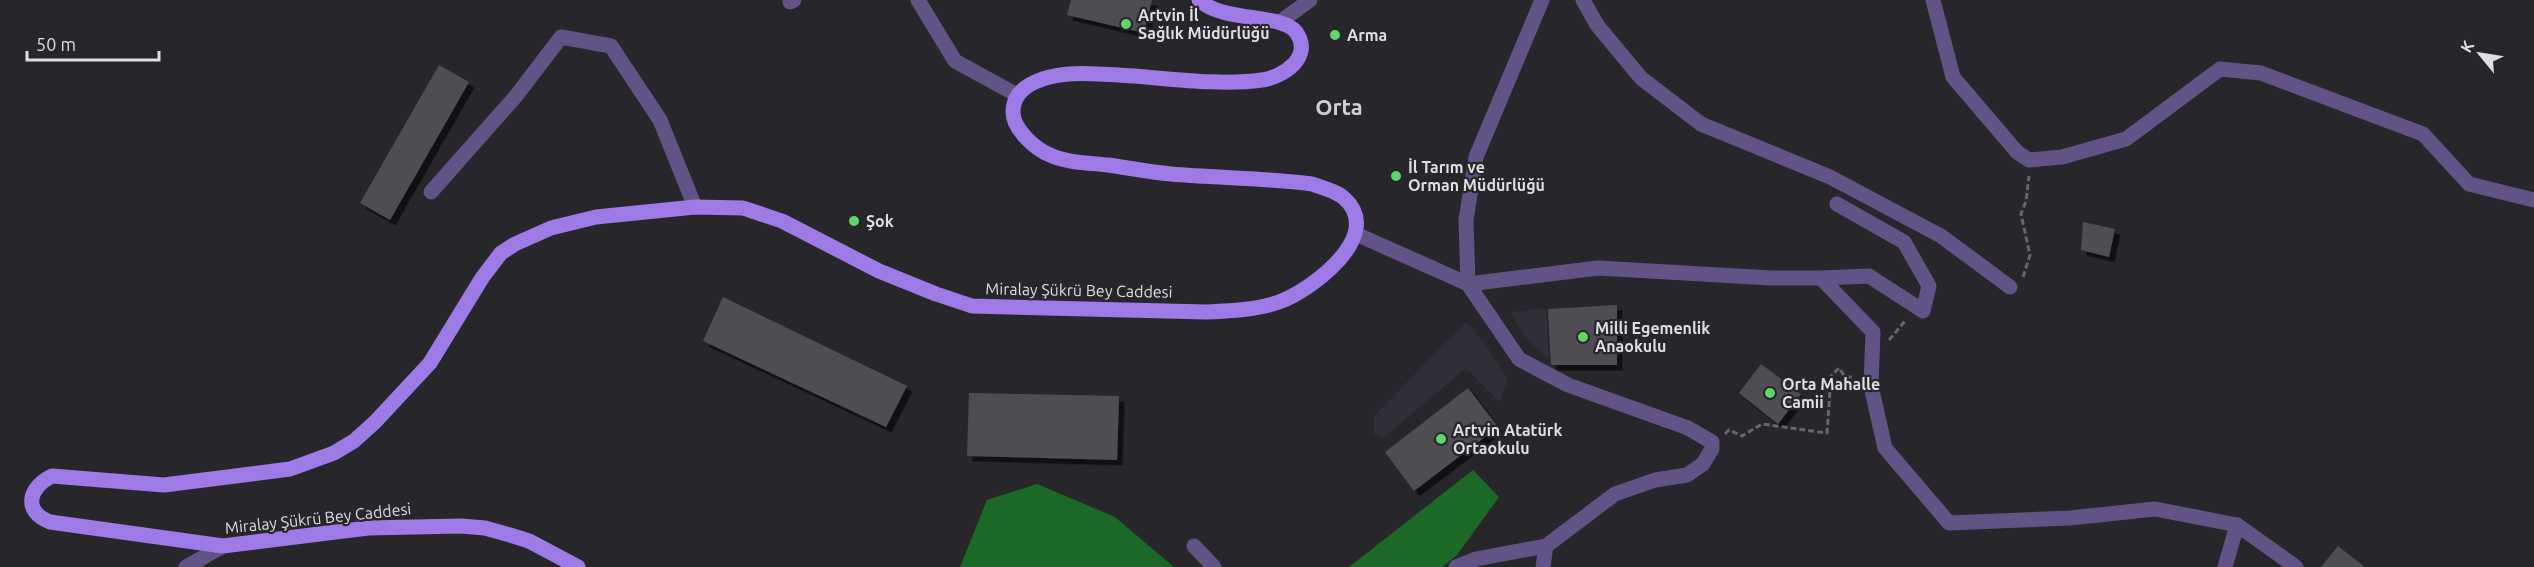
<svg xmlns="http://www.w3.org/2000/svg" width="2534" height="567" font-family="Ubuntu,sans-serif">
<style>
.built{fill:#312e38}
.forest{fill:#1c6826}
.building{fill:#4f4d53;filter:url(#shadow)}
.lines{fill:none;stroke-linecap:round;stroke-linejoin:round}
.path{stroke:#67666b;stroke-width:3;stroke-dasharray:6 3;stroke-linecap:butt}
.minor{stroke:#625386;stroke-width:15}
.major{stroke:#9d7ae5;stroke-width:15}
.poi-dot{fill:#61d46a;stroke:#27262b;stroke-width:2}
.labels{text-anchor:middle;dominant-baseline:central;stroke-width:4.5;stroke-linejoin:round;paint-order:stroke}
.poi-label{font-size:16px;font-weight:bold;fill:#dfdee2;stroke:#27262b;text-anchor:start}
.street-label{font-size:16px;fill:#dfdee2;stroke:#27262b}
.district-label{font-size:22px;font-weight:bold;fill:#d1cfd6;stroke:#27262b}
</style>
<defs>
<filter id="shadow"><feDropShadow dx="5.5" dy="5.5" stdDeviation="0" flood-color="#0009"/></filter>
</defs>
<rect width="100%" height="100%" fill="#27262b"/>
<g class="built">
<polygon points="1546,308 1549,360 1526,339 1510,312"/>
<polygon points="1466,322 1486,345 1508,380 1500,402 1466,368 1383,438 1374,434 1374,416"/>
</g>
<g class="forest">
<polygon points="1473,470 1499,497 1457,555 1442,567 1349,567"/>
<polygon points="1037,484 1115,517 1174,567 960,567 987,500"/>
</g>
<g class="building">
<polygon points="1071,0 1152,0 1144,33 1067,15"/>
<polygon points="439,65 469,82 390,220 360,203"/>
<polygon points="2083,222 2115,229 2109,257 2081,250"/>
<polygon points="723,297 907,386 886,427 703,341"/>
<polygon points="1617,305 1617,365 1551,365 1548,309"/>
<polygon points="1761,364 1801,394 1778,424 1739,393"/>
<polygon points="1468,388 1498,427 1414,491 1385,452"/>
<polygon points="969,393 1119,396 1117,460 967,456"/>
<polygon points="2338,546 2365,567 2321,567"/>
</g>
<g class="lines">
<g class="path">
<polyline points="2023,277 2030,255 2021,214 2026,201 2029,176"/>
<polyline points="1889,340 1906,320"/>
<polyline points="1725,434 1729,430 1742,436 1762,424 1827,433 1831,376 1839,368 1845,377 1855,377"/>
</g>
<g class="minor">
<polyline points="918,0 955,61 1017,95"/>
<polyline points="1542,0 1476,157 1466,220 1468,284 1598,268 1771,278 1821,278 1873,332 1871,386 1885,448 1949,523 2070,518 2155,509 2237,525 2296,567"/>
<polyline points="1583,0 1597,25 1641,78 1701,124 1830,177 1941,236 2010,287"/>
<polyline points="1933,0 1953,77 2017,152 2029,160 2062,157 2126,139 2220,69 2261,73 2423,134 2469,184 2534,200"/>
<polyline points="790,2 794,0"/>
<polyline points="1280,22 1310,0"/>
<polyline points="431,192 516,96 561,37 611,46 660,120 695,207"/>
<polyline points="1356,234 1468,284 1519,359 1568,385 1688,428 1712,442 1712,449 1703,464 1687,475 1655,480 1615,494 1546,546 1476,559 1456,567"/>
<polyline points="1821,278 1869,276 1923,311 1929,286 1904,242 1837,204"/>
<polyline points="1194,546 1214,567"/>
<polyline points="186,567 223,546"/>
<polyline points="1543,567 1546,546"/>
<polyline points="2225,567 2237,525"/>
</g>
<path class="major" d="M578 567 529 541 510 535 485 528 461 526 368 528 223 546 50 522C22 511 29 487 52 476L164 485 290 469 334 453 354 441 375 422 430 363 482 278 501 253 515 244 551 228 596 217 695 207 743 208 782 221 879 271 936 294 972 306 1206 312C1230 311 1257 310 1279 302 1310 291 1385 236 1345 199 1337 191 1323 188 1312 184 1265 178 1218 178 1171 174 1150 172 1129 168 1108 165 1090 163 1067 163 1050 155 1035 149 1013 129 1013 112 1013 97 1022 88 1035 82 1055 73 1077 73 1098 74 1149 75 1212 87 1262 80 1283 77 1314 57 1296 32 1282 13 1224 23 1199 0"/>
</g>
<g class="poi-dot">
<circle cx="1126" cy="24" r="6"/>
<circle cx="1335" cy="35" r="6"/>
<circle cx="1396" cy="176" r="6"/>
<circle cx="854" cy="221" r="6"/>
<circle cx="1583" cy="337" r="6"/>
<circle cx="1770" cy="393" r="6"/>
<circle cx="1441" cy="439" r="6"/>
</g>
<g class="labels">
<g class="poi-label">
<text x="1138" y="15">Artvin İl<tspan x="1138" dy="18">Sağlık Müdürlüğü</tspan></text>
<text x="1347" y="35">Arma</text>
<text x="1408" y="167">İl Tarım ve<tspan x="1408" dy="18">Orman Müdürlüğü</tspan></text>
<text x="866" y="221">Şok</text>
<text x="1595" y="328">Milli Egemenlik<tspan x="1595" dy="18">Anaokulu</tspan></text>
<text x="1782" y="384">Orta Mahalle<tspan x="1782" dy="18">Camii</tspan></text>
<text x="1453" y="430">Artvin Atatürk<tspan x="1453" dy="18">Ortaokulu</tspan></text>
</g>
<g class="street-label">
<text transform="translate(1079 290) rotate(1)">Miralay Şükrü Bey Caddesi</text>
<text transform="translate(318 518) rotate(-6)">Miralay Şükrü Bey Caddesi</text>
</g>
<g class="district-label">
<text x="1339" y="106">Orta</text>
</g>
</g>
<g transform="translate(2480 54) rotate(300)" stroke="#27262b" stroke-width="4.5" paint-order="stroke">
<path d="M0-4.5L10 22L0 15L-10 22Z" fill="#dfdee2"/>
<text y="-9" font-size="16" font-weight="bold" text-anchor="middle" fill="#dfdee2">K</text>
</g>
<path d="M27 51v9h132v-9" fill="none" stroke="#dfdee2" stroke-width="3"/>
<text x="36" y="51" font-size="18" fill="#dfdee2" stroke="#27262b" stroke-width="4.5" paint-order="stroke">50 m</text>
</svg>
